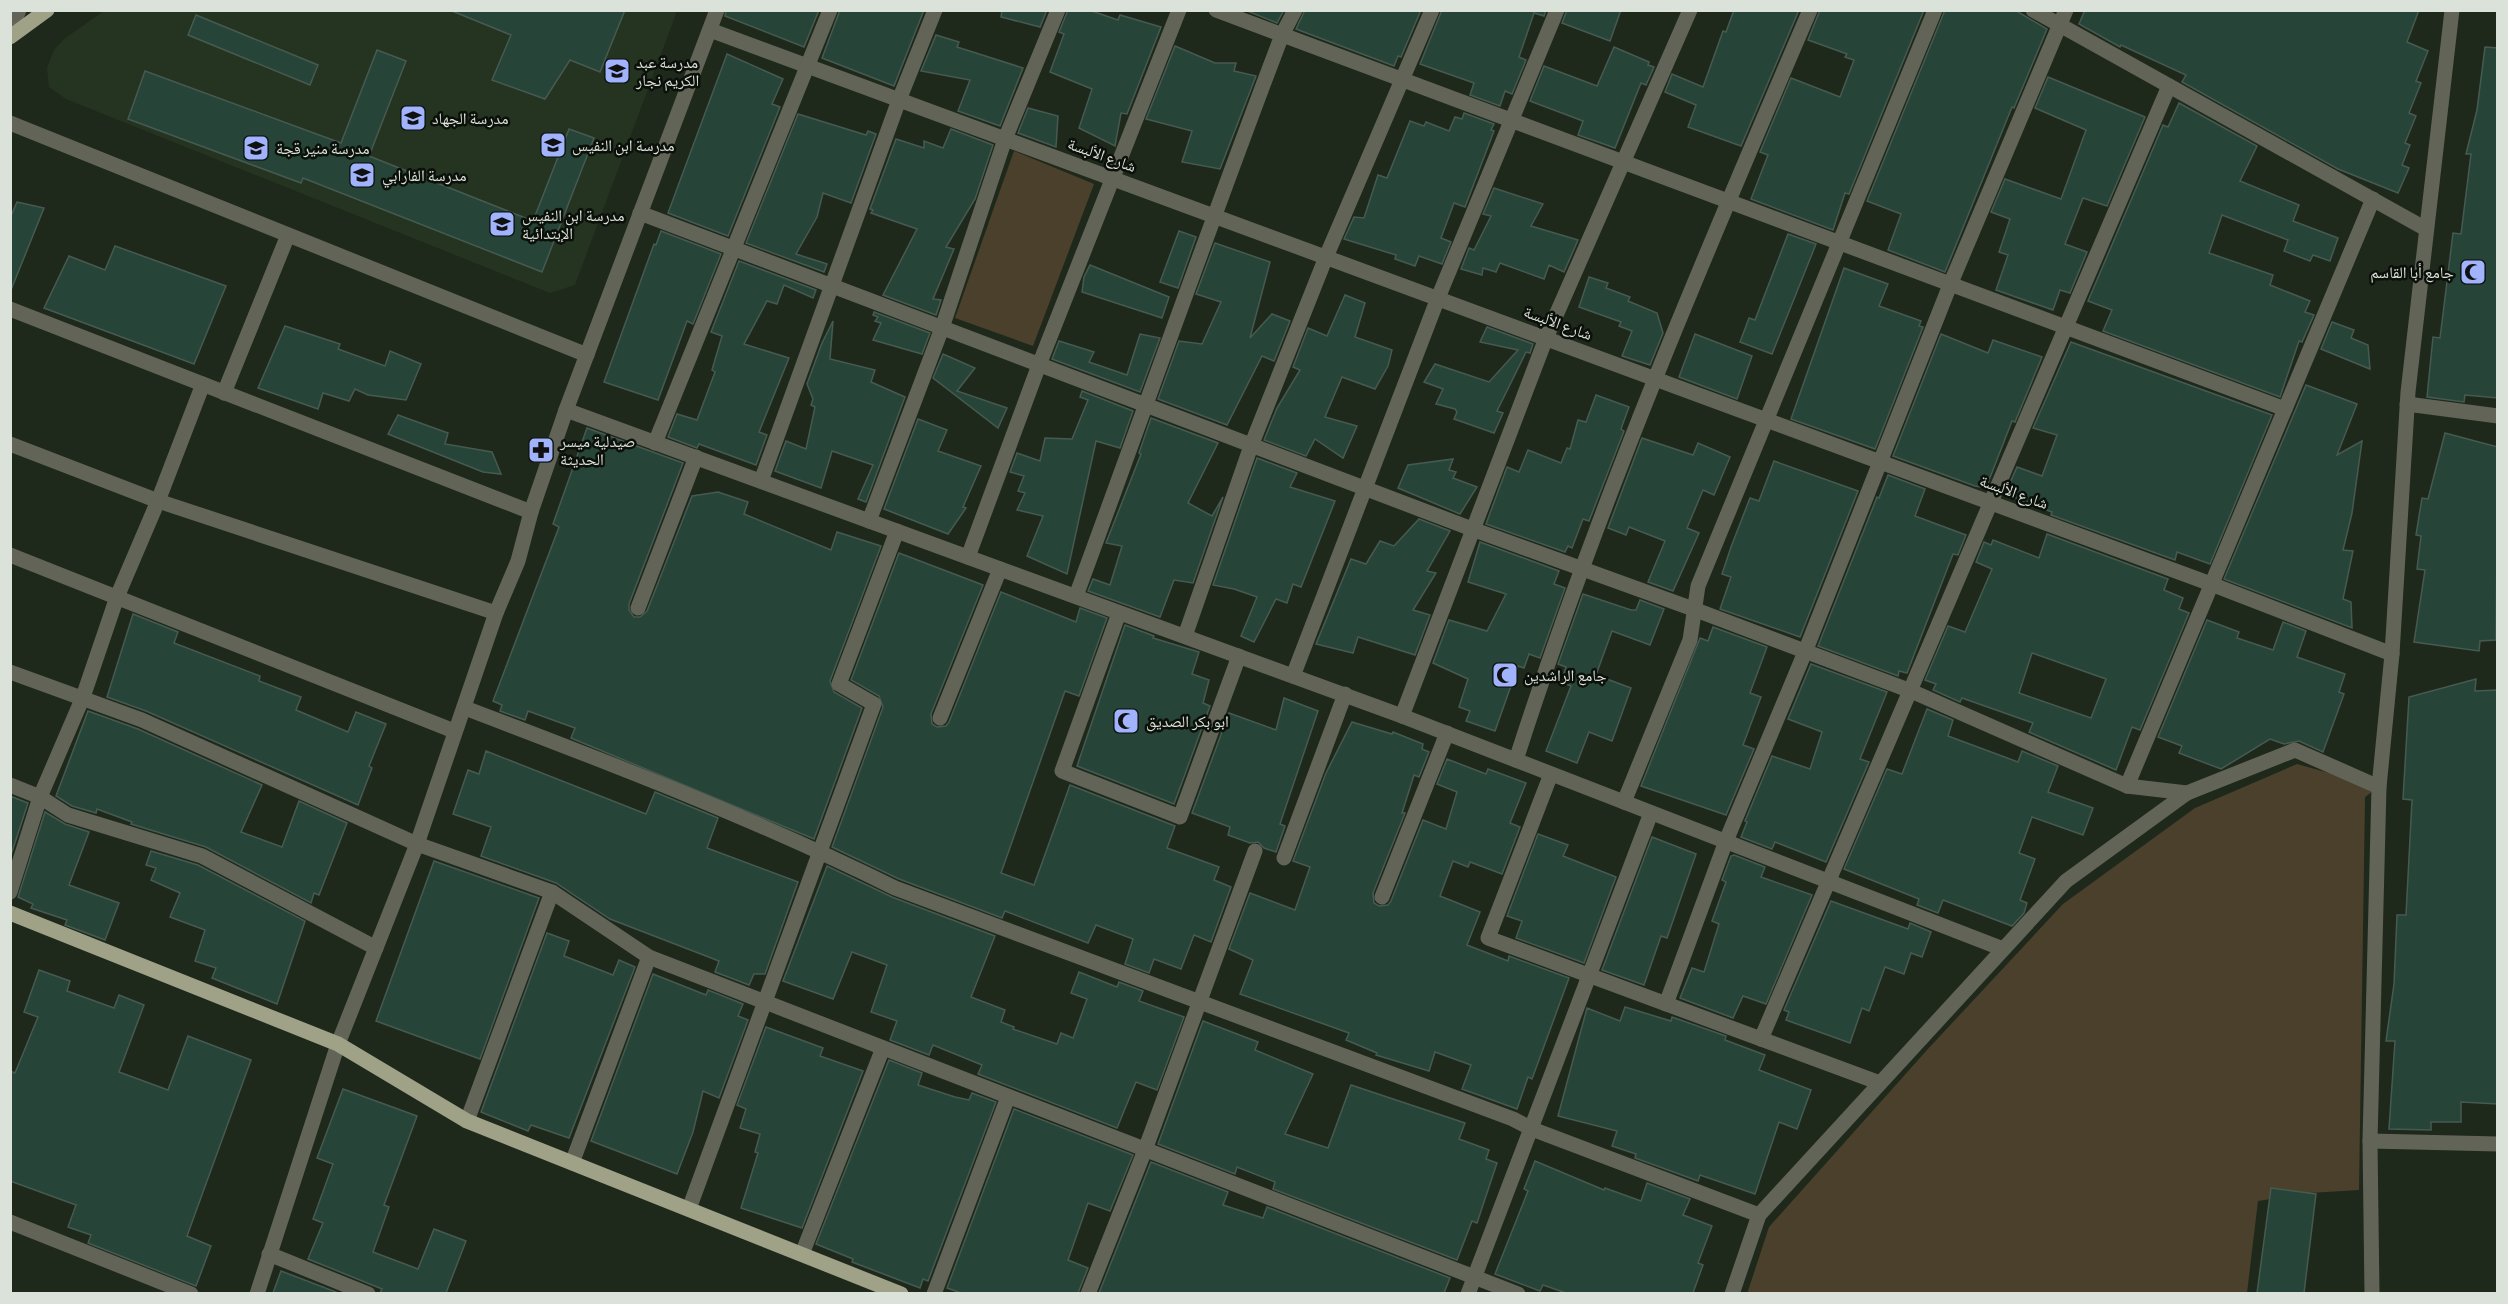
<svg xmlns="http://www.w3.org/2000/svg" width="2508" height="1304" font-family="'Crimson Pro','Noto Naskh Arabic',serif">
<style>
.built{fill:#253421}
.green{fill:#4b402b}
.building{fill:#264538;stroke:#475a51;stroke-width:1.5;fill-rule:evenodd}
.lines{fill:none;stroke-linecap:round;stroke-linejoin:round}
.minor{stroke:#626457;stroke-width:15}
.major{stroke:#9fa287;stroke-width:15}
.labels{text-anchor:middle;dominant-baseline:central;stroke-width:5;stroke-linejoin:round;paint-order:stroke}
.poi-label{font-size:16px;fill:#dbe2d9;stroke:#0b100a;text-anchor:start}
.street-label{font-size:16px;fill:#dbe2d9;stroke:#0b100a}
</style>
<rect width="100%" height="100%" fill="#1e291b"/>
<polygon class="built" points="104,11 677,11 575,285 550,293 66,99 49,87 47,68 54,50 64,39"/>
<g class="green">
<polygon points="1014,151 1094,184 1033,346 955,318"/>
<polygon points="2297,764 2379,787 2365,797 2359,1190 2309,1193 2258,1201 2247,1293 1747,1294 1769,1227 1927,1050 2063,904 2195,808"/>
</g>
<g class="building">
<polygon points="625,10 600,72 570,60 545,99 492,80 511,35 452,11"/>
<polygon points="726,10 819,10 804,47 725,16"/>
<polygon points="840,10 924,10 894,86 822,58"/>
<polygon points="1002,10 1047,10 1040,27 1001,17"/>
<polygon points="1068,10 1089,10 1118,20 1120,15 1161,27 1127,114 1121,113 1115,146 1079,128 1092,89 1050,72 1064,34 1059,32"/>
<polygon points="1245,10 1284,10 1277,23"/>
<polygon points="1305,10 1421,10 1401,57 1398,56 1394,66 1296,29"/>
<polygon points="1442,10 1546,10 1544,16 1534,13 1519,57 1526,60 1512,94 1505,91 1500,106 1470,95 1474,83 1420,64"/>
<polygon points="1567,10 1621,10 1610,41 1562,23"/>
<polygon points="1734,10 1799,10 1741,146 1688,127 1696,105 1665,92 1672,74 1703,87 1723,31 1726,32"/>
<polygon points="1820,10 1924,10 1849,194 1845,193 1833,230 1751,199 1768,155 1760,152 1791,78 1840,97 1854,60 1845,57 1847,54 1808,40"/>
<polygon points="1945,10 2015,10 2047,29 2014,108 2012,107 1945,272 1888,250 1901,214 1867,201"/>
<polygon points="2085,10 2419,10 2407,42 2428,51 2416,81 2421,83 2409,113 2416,116 2405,143 2410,145 2402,165 2409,168 2398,193 2338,169 2182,82 2186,75 2121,45 2120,47 2079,24"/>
<polygon points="196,15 318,65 310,85 188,35"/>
<polygon points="936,35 959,42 957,47 1023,68 1000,126 958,111 970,80 921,71"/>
<polygon points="1175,46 1215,63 1236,63 1234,71 1256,76 1220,169 1182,162 1192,131 1146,119"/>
<polygon points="1614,47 1649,62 1648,65 1654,67 1646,85 1641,83 1615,148 1578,135 1583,121 1530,101 1544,66 1597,86"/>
<polygon points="2485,47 2498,48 2498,398 2465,395 2464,402 2427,397 2433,337 2440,338 2453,233 2461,234 2471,154 2466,154 2477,110"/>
<polygon points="377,50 406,61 369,156 533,221 569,129 594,138 542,272 303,178 301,183 128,119 145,71 341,143"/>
<polygon points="727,54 783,79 772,104 780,107 728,236 668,213"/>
<polygon points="2048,77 2145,117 2107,206 2083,198 2065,244 2087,252 2070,293 2060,290 2053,310 1996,290 2008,255 1999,252 2010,219 1991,212 2005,179 2061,199 2086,130 2035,108"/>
<polygon points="2179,103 2257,146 2240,181 2299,205 2293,221 2338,238 2330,261 2313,255 2310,261 2284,251 2288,240 2222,215 2209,253 2273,275 2270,285 2310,301 2305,312 2314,315 2302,342 2299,341 2280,397 2103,331 2112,310 2088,301 2163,125 2168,127"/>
<polygon points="1028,108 1058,116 1056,147 1018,133"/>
<polygon points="1464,113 1494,124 1491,130 1494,131 1465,207 1454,203 1441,238 1451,242 1442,264 1419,256 1415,266 1395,259 1396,255 1344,239 1354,217 1364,218 1378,175 1387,178 1410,121 1424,126 1426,122 1449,131 1455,117 1462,119"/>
<polygon points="798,114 866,135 868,131 876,134 851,203 823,193 817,217 796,254 827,264 824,272 746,243"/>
<polygon points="951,129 993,145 975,199 946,247 954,249 933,299 941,300 936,315 883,295 917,229 871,213 873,210 870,209 896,139 924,148 924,141 943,148"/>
<polygon points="1494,188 1543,204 1531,226 1578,240 1564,272 1549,265 1544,279 1500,263 1496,272 1483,268 1482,275 1461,269 1469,248 1474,250 1491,216 1483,214"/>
<polygon points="17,202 44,208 11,290 10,218"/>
<polygon points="661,231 721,254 693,324 687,321 658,400 604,382 654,244 656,245"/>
<polygon points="1179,231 1196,237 1178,288 1160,282"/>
<polygon points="1788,234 1816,244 1772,354 1740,342 1749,318 1755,320"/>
<polygon points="1215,243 1270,262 1250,338 1272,314 1290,321 1274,361 1262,356 1227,425 1158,399 1179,341 1202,344 1221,302 1196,294"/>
<polygon points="115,246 226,286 194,364 44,308 69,256 105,270"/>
<polygon points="739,261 816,290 813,298 784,285 777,304 767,301 744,344 789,358 759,432 767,435 756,465 699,444 697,448 668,437 677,414 697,420 715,372 712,370 722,336 711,332"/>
<polygon points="1090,265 1169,297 1162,318 1082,292 1084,277"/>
<polygon points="1844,268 1888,284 1879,306 1921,321 1919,326 1923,327 1875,449 1791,419"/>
<polygon points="1589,277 1608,283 1606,288 1630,297 1628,301 1657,313 1663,333 1650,365 1622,356 1632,331 1619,326 1621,322 1579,307"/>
<polygon points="1345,295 1365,303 1355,337 1392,350 1388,366 1375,389 1342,377 1325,417 1357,426 1343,458 1315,439 1306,456 1264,440 1277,408 1300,370 1293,367 1308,328 1327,336"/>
<polygon points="874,312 930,333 922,354 873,340 881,323 875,321 878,317 873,315"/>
<polygon points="833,321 830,359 875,370 871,382 905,397 866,502 858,499 873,465 832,451 821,488 775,471 786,441 806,449 815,407 811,405 813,399 807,384 822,343"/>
<polygon points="2332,322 2354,330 2351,338 2368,345 2370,369 2321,349"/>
<polygon points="285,326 340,344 338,349 385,366 390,351 421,364 406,400 368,395 355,389 349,401 323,393 318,409 258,388"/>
<polygon points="1487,327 1533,344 1530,353 1526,352 1497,411 1503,413 1494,433 1454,419 1457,412 1455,409 1436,404 1443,389 1424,382 1435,364 1489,382 1518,350 1480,342"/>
<polygon points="1140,334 1160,338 1140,392 1052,359 1059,341 1094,352 1089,362 1127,375"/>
<polygon points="1695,334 1752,356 1737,399 1679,377"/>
<polygon points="1941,334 1988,353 1993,340 2042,357 2015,422 2012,421 1986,488 1975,486 1893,456"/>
<polygon points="2071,342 2272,415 2210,564 2177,552 2175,560 2051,515 2052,512 2005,494 2017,467 2042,476 2057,435 2033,428"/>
<polygon points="943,354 975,368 957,391 1007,408 998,428 933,378"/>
<polygon points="2306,385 2357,404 2337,455 2362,441 2352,513 2343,550 2353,551 2343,599 2351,602 2352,628 2224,579"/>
<polygon points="1082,391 1133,411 1120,448 1096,441 1067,574 1027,556 1043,516 1017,510 1025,493 1018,491 1024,476 1010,472 1017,453 1040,461 1045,438 1072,439 1088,400 1080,397"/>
<polygon points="1596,395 1629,407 1621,429 1624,431 1589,521 1583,519 1572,548 1568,546 1565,552 1486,524 1507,467 1519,472 1528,450 1561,463 1567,448 1570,449 1578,420 1586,422"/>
<polygon points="398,415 448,433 445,444 492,452 501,474 483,472 388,434"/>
<polygon points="1151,418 1218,443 1188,503 1212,516 1223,497 1193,583 1174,580 1160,617 1088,591 1093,579 1110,585 1122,546 1106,543 1141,454 1139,453"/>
<polygon points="918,419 947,430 938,451 981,466 963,507 966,508 948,534 884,509"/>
<polygon points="587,428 683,463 629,604 629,610 634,617 640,617 647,611 692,496 718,492 748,502 744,514 831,550 837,532 881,546 830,681 834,692 862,708 814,839 571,738 575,728 528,711 525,720 500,711 502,705 493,701 559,527 553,524"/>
<polygon points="2445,433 2498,447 2496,640 2480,641 2479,651 2414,642 2425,570 2417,569 2421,536 2416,535 2422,498 2428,499"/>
<polygon points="1642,438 1693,455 1698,443 1730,457 1714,495 1703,490 1687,528 1699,533 1673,591 1648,582 1665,541 1629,527 1626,535 1608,528"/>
<polygon points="1257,458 1297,473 1290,487 1335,501 1301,587 1293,584 1287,603 1276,599 1254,642 1241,636 1257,597 1234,589 1213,585"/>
<polygon points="1453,459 1449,470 1456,472 1453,478 1477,487 1460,514 1398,488 1408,465"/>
<polygon points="1774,461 1858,491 1800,637 1720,609 1731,577 1722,574 1731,547 1750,498 1759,501"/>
<polygon points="1888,475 1925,489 1915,516 1966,535 1958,555 1953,554 1907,673 1899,671 1898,676 1818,646 1877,497 1879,498"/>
<polygon points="1419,519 1450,531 1427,571 1436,573 1413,610 1430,615 1415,655 1358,637 1353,653 1316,644 1351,559 1366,564 1380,541 1394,546"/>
<path d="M2047 534 2168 579 2164 590 2183 598 2179 609 2189 613 2140 730 2132 727 2116 770 2029 732 2033 723 1962 698 1960 702 1933 690 1936 684 1925 680 1948 626 1965 632 1992 569 1976 562 1984 542 1991 545 1993 540 2039 558ZM2032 653 2106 679 2091 718 2019 693Z"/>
<polygon points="1480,542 1559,571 1554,584 1565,588 1540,658 1529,654 1524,668 1518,666 1495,731 1466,721 1470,711 1459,707 1468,679 1433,663 1449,620 1487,631 1506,594 1468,582"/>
<polygon points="899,553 983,585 931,714 932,724 937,727 946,726 949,722 1001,592 1076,622 1080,608 1107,618 1079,696 1065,691 1001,873 1034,885 1070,785 1175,826 1167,848 1219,867 1214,880 1231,887 1211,942 1194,935 1181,969 1154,959 1149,973 1125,964 1133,939 1096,925 1088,943 1005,911 1002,918 899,879 832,847 883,707 879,696 851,680"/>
<polygon points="1583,594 1631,610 1636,610 1640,600 1664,609 1650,645 1612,631 1596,675 1631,688 1612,741 1589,732 1577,763 1546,751 1571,686 1561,682 1566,667 1558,664"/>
<polygon points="133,614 178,632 174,643 260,676 259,681 301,697 296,710 348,732 356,712 386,724 369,766 372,768 358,805 146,711 107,697"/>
<polygon points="2207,620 2239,632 2237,638 2273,650 2283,622 2306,631 2297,657 2345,674 2339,692 2344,694 2323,752 2299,741 2284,744 2270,739 2221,769 2179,753 2182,746 2158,737"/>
<polygon points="1125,625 1154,636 1153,638 1199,652 1192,674 1209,680 1203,703 1210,706 1174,804 1077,766"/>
<polygon points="1713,627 1767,647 1750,693 1761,697 1743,745 1754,749 1726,815 1641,786 1700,638 1708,641"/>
<polygon points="1811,664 1887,692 1860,759 1869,762 1826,862 1775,842 1772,849 1741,837 1747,822 1745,821 1772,756 1810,769 1822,732 1788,719"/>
<polygon points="2476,679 2475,691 2498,690 2498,1104 2461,1102 2461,1122 2431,1122 2431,1130 2389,1129 2395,1041 2386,1041 2394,984 2397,915 2406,915 2412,800 2403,799 2409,697"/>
<polygon points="1284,698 1318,711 1280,824 1285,826 1276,852 1264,848 1258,842 1250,843 1228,835 1230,827 1192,813 1229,713 1276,730"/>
<polygon points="1927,709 1953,720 1948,736 2018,762 2022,751 2058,766 2048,792 2093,808 2083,835 2032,817 2019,853 2035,859 2020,900 2027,903 2024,913 2012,926 1943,900 1938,913 1917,905 1919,899 1844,869 1887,769 1902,774"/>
<polygon points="88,711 138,729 262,785 241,832 282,847 299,801 347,823 319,895 314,893 311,903 206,847 131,824 132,822 97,809 96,813 72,806 56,796"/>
<polygon points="1352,722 1392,734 1393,732 1423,744 1422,749 1429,752 1419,777 1414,775 1402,813 1405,813 1373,893 1374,903 1379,906 1388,905 1391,901 1423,820 1446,829 1457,792 1437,784 1447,759 1486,774 1488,769 1526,783 1510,823 1520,827 1502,874 1470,862 1468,867 1453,861 1440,896 1480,912 1467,945 1508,961 1509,956 1569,978 1532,1079 1528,1077 1517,1109 1462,1089 1471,1065 1435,1052 1429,1071 1376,1055 1377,1053 1346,1040 1349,1033 1240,994 1253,960 1229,949 1250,893 1295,910 1310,867 1293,861 1326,773"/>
<polygon points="486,751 646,814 655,792 718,818 707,848 798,882 765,974 754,974 749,985 715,972 719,961 610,919 556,883 481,856 491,827 453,814 468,770 479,774"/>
<polygon points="10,796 28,803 10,858"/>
<polygon points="45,812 65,824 89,832 69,885 119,903 105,940 65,925 67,920 31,908 33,904 18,897"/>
<polygon points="1538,834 1568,845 1563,856 1616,877 1584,963 1516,938 1522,921 1507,916"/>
<polygon points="1652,837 1696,854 1667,938 1661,936 1644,985 1602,970"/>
<polygon points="151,851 198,865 305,921 277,1004 212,978 216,968 195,961 205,930 170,917 180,893 151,880 156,868 146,865"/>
<polygon points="1734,855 1765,867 1761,877 1812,895 1766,1004 1743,996 1733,1018 1680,998 1692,968 1704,972 1719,924 1712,921 1726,882 1722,880 1731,856"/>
<polygon points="434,861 539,898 480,1059 376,1021"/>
<polygon points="827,866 892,897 995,936 971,997 1005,1010 1001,1022 1014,1027 1013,1029 1057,1044 1061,1033 1073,1038 1087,999 1071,993 1079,972 1117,987 1119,982 1143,991 1139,1001 1184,1017 1157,1090 1136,1082 1117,1128 978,1074 982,1065 933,1045 929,1055 890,1040 897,1021 871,1012 887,965 852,952 833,999 783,981"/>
<polygon points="1831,901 1908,929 1910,923 1931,932 1922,957 1911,953 1904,974 1885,967 1869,1011 1862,1008 1850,1043 1786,1020 1789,1012 1784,1010"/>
<polygon points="547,933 569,941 564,956 613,975 619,960 635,967 569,1138 531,1125 528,1131 481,1112"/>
<polygon points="39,970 70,981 67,991 114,1008 119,995 144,1005 119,1072 168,1090 188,1036 251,1060 187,1236 211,1246 196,1286 88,1243 91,1235 68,1227 76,1205 10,1181 10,1071 15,1073 38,1017 24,1012"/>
<polygon points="653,974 706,995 708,990 743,1004 738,1016 748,1020 719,1098 703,1091 693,1132 677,1174 591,1141"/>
<polygon points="1625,1007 1671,1021 1672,1017 1726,1036 1725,1040 1765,1055 1759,1070 1811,1090 1797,1129 1779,1122 1755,1194 1700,1175 1698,1181 1635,1158 1636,1154 1612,1146 1617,1131 1558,1116 1587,1008 1620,1021"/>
<polygon points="1203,1021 1258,1042 1255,1050 1313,1074 1285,1134 1328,1148 1351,1085 1465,1123 1459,1139 1489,1150 1486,1159 1497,1163 1477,1223 1472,1221 1457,1260 1273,1189 1275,1182 1237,1167 1235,1174 1158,1144"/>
<polygon points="766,1027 823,1048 820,1056 863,1071 802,1228 741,1208 758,1153 755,1152 760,1134 740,1128 746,1109 737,1105"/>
<polygon points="889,1060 922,1073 918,1085 955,1097 969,1100 972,1093 996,1102 928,1281 923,1279 920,1288 852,1262 853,1259 816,1244"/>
<polygon points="343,1089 417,1116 384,1205 389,1207 373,1252 418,1269 434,1229 466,1241 446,1293 380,1293 382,1289 308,1259 323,1223 313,1219 333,1164 317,1158"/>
<polygon points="1014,1109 1133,1155 1110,1211 1088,1203 1068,1260 1088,1268 1078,1293 961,1293 947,1288"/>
<polygon points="1535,1161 1604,1190 1605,1188 1641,1201 1647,1183 1690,1199 1683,1215 1712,1226 1698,1263 1703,1265 1693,1293 1566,1293 1543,1285 1540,1291 1495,1274 1528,1191 1524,1189"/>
<polygon points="1151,1162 1228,1192 1223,1205 1263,1218 1267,1207 1450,1278 1444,1293 1099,1293"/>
<polygon points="2271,1188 2316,1194 2304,1293 2257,1293"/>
<polygon points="281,1271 336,1292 336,1293 273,1293"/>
</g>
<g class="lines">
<g class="minor">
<polyline points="1216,10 2285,409"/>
<polyline points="2033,10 2426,229"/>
<polyline points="710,30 2211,584 2392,654"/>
<polyline points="10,31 19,10"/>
<polyline points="10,123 587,355"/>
<polyline points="640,213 1472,529 1696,610 1911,691 2127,786 2187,793"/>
<polyline points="10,309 531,512"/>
<polyline points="224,393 288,235"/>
<polyline points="2407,404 2498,416"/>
<polyline points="566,410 1402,716 2003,949"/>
<polyline points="655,443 830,10"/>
<polyline points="10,444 158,501 496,613"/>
<polyline points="761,481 899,100 935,10"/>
<polyline points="869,521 942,328 1005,139 1058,10"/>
<polyline points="10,555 454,731"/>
<polyline points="968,557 1039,365 1179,10"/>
<path d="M1076 596C1145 409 1211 221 1282 35L1295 10"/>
<polyline points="638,608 696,457"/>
<polyline points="1119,613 1062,771 1180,817 1239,656"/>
<polyline points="1185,636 1251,446 1326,257 1432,10"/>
<polyline points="10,672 142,720 417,844 552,892 649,957 1518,1294"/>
<polyline points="1293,676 1438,298 1557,10"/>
<path d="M465 708C610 763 756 819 895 888L1513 1119 1532 1129 1759 1215"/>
<polyline points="1402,716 1546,338 1690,10"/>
<polyline points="940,718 1000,569"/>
<path d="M1516 760C1598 504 1704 257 1810 10"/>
<polyline points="1551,774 1488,938 1880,1083"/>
<polyline points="10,785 40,797 68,815 202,856 376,948"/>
<polyline points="2127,786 2373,199"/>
<polyline points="1624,802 1690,640 1698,586 1935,10"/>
<polyline points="1284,858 1345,694"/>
<polyline points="10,892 40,797 83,697 117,597 158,501 203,384"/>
<polyline points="1382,897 1447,733"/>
<polyline points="1666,1004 1726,841 1805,652 1950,285 2066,10"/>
<polyline points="1761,1039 2169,86"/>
<polyline points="467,1121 552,892"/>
<polyline points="2370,1141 2498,1144"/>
<polyline points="572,1163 649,957"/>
<polyline points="689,1209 874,704 839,684 897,531"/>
<polyline points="10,1222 191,1294"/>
<polyline points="269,1254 368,1294"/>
<polyline points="802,1254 883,1048"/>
<polyline points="257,1294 338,1044 417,844 496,613 518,561 531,512 566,410 717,10"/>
<polyline points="934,1294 1008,1097"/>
<polyline points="1088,1294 1145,1150 1255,851"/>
<polyline points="1468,1294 1651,813"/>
<polyline points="1732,1294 1759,1215 2066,881 2187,793 2295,750 2379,787"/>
<polyline points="2372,1294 2370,1141 2379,787 2392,654 2408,392 2452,10"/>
</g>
<g class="major">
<polyline points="10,37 47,10"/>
<polyline points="10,913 338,1044 467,1121 901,1294"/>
</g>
</g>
<defs>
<g id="school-square" transform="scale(1.35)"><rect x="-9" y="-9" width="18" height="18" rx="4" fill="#a1b3fd" stroke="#0b100a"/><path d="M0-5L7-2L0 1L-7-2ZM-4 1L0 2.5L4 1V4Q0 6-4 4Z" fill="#111"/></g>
<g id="mosque-square" transform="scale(1.35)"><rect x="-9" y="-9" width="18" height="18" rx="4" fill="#a1b3fd" stroke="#0b100a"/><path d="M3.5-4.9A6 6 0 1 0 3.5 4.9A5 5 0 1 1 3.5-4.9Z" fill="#111"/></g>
<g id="pharmacy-square" transform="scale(1.35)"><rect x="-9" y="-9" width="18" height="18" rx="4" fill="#a1b3fd" stroke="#0b100a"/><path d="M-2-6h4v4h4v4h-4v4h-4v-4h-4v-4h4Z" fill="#111"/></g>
</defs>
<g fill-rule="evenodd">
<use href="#school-square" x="617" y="71"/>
<use href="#school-square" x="413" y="118"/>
<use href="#school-square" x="553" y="145"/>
<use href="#school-square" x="256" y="148"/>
<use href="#school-square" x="362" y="175"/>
<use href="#school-square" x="502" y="224"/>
<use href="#mosque-square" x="2473" y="272"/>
<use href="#pharmacy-square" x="541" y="450"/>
<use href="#mosque-square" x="1505" y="675"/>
<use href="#mosque-square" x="1126" y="721"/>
</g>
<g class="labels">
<g class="poi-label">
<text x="636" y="62">مدرسة عبد<tspan x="636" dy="18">الكريم نجار</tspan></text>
<text x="432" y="118">مدرسة الجهاد</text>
<text x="572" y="145">مدرسة ابن النفيس</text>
<text x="276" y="148">مدرسة منير قجة</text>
<text x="382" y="175">مدرسة الفارابي</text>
<text x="522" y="215">مدرسة ابن النفيس<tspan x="522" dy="18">الإبتدائية</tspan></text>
<text x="2454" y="272" text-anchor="end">جامع أبا القاسم</text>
<text x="560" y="441">صيدلية ميسر<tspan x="560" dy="18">الحديثة</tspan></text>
<text x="1524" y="675">جامع الراشدين</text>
<text x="1146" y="721">ابو بكر الصديق</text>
</g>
<g class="street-label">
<text transform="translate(1102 155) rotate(20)">شارع الألبسة</text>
<text transform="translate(1558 323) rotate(20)">شارع الألبسة</text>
<text transform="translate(2014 492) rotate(20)">شارع الألبسة</text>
</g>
</g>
<rect width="2508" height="1304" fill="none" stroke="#dbe2d9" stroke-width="24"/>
</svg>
